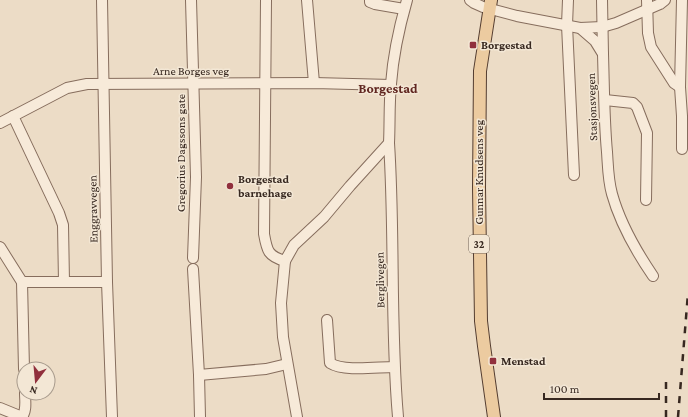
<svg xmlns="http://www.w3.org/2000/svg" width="688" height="417" font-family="'Crimson Pro',serif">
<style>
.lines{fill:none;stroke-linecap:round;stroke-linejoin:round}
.minor-casing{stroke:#866d5d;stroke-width:12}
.major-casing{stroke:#543d30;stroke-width:14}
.minor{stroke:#f7ead9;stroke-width:10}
.major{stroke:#eccba0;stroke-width:12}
.rail{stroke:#372820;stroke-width:2.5;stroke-dasharray:7 7;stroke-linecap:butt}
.poi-dot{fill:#91303d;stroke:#f3e7d5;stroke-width:1.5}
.labels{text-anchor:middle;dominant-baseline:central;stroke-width:3;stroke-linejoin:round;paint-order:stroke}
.shield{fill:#f3e7d5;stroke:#6f6156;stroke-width:1}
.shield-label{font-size:11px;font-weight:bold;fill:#372820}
.poi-label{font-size:12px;font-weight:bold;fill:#372820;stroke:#f3e7d5;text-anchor:start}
.street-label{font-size:12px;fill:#372820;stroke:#f3e7d5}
.quarter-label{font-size:14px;font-weight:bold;fill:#612721;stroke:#f3e7d5}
</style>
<rect width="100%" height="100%" fill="#ecdcc6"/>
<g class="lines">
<g class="minor-casing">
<g id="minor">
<polyline points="102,0 107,282 112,417"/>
<polyline points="191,0 196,177 193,258"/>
<path d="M266 0 264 234C267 251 268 256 285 261L294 245 324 217 350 186 389 143C390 123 389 104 391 84 393 56 399 28 407 0"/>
<polyline points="307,0 314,83"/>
<polyline points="370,0 370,2 375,4 404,9"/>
<path d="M470 0 474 3 483 7 517 16 580 28 595 41 603 54C604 86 604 119 607 152 608 166 608 180 612 194 620 223 636 251 653 276"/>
<polyline points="568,0 567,25 574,175"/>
<polyline points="602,0 603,54"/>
<polyline points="647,0 648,33 651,47 674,83 680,87"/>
<polyline points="580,28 602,27 616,23 660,4 665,0"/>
<polyline points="605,100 633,103 637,107 647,133 646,200"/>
<polyline points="13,116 59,213 63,225 64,282"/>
<polyline points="0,123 67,88 87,84 314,83 391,85"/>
<path d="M389 143C395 234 390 326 398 417"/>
<polyline points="682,149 682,116 680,87 682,0"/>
<polyline points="0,247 22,282 24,369"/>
<polyline points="285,261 281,303 283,337 297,417"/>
<polyline points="193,269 199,375 200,417"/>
<polyline points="22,282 107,282"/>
<path d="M327 320 330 363C344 372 377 367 394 367"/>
<polyline points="199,375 266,369 287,364"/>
<polyline points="0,408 22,417"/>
<path d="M22 417C27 410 25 401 25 393"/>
</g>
</g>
<g class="major-casing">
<polyline id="major" points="491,0 480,71 479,187 481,321 484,346 494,417"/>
</g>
<use href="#minor" class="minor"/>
<use href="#major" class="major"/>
<g class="rail">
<polyline points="666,382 666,417"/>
<polyline points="678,417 688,293"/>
</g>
</g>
<g class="poi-dot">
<rect x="469" y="41" width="8" height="8" rx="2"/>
<circle cx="230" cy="186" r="4"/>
<rect x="489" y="357" width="8" height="8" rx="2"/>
</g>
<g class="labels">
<rect class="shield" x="469" y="235" width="20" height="18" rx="3"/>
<g class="shield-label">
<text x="479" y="244">32</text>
</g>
<g class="poi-label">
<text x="481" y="45">Borgestad</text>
<text x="238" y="179">Borgestad<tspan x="238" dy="14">barnehage</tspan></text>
<text x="501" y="361">Menstad</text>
</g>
<g class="street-label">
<text x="191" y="71">Arne Borges veg</text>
<text transform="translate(592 107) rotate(-92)">Stasjonsvegen</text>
<text transform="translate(181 153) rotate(-90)">Gregorius Dagssons gate</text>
<text transform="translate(479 172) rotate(-90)">Gunnar Knudsens veg</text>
<text transform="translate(93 209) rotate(-91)">Enggravvegen</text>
<text transform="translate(380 280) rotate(-91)">Berglivegen</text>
</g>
<g class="quarter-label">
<text x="388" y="88">Borgestad</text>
</g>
</g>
<g transform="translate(36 381) rotate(196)"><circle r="19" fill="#f3e7d5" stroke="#a89b8d"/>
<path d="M0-3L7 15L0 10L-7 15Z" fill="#91303d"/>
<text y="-6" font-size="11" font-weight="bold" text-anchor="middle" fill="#372820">N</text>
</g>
<path d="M544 393v6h115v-6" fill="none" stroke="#372820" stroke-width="2"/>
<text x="550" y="393" font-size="12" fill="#372820" stroke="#f3e7d5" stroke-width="3" paint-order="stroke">100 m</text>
</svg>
